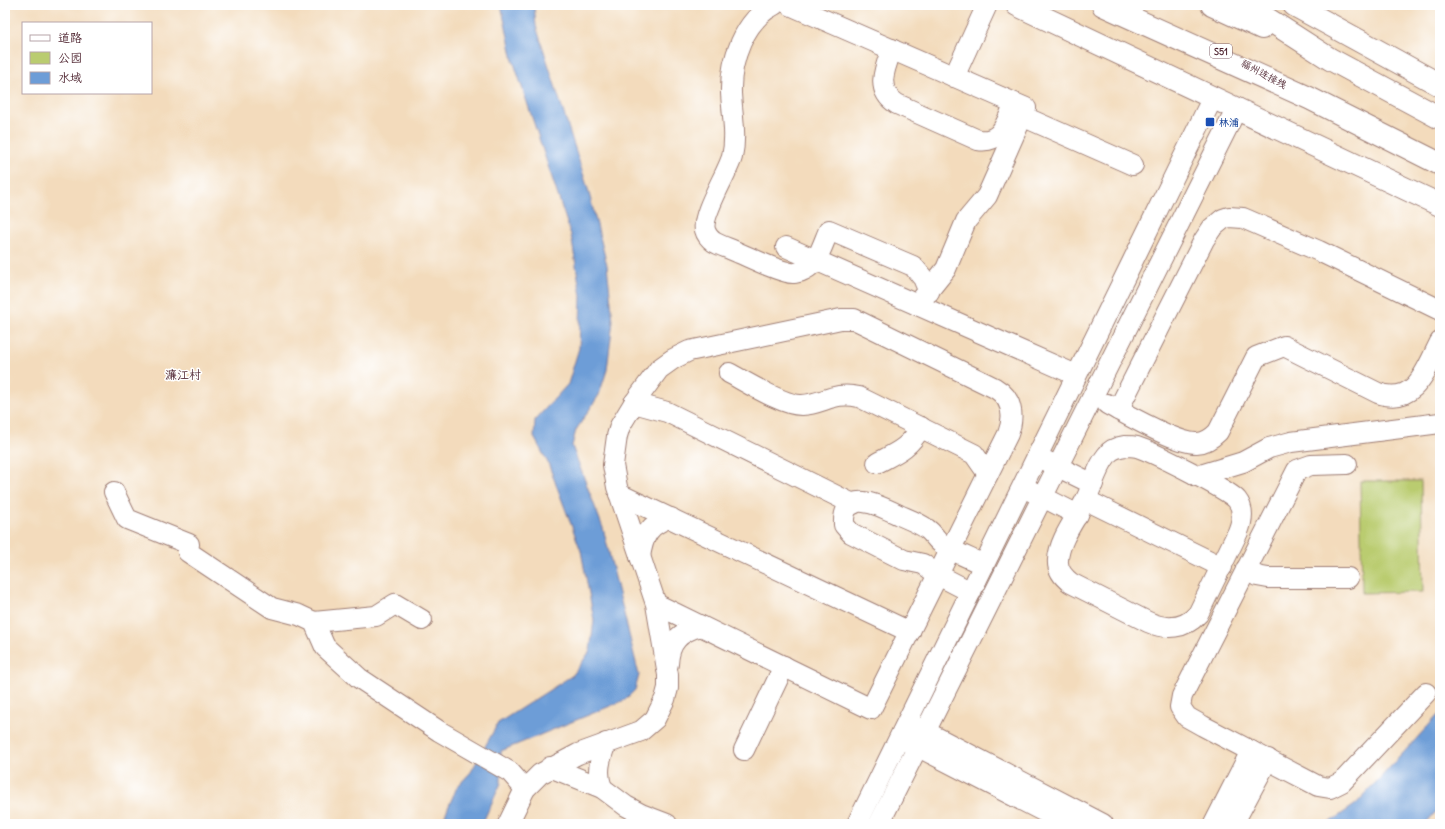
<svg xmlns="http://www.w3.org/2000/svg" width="1445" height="829" font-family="Delius,'LXGW WenKai TC',sans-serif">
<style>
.green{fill:#bacc70;stroke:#82764e}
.water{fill:#6d9dd7;stroke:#5c5e81}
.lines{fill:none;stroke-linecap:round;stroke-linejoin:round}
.minor-casing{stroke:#9e7d74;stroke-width:22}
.major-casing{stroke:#9e7d74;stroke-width:24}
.highway-casing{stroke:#9e7d74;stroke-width:24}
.minor{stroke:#fff;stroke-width:20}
.major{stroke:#fff;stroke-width:22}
.highway{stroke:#fff;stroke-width:22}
.transit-dot{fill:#1a4fb4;stroke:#fff;stroke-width:1.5}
.labels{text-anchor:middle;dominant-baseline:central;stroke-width:3;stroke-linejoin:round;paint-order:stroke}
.shield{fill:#fff;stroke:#80626b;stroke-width:1}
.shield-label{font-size:9px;font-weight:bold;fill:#4a1f2b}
.street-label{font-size:10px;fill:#4a1f2b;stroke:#fff}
.transit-label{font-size:10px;font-weight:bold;fill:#164399;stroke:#fff;text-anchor:start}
.quarter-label{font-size:12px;fill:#4a1f2b;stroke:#fff}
</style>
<rect width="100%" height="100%" fill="#fff"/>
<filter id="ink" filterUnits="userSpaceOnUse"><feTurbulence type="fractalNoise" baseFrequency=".025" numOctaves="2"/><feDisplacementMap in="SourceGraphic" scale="8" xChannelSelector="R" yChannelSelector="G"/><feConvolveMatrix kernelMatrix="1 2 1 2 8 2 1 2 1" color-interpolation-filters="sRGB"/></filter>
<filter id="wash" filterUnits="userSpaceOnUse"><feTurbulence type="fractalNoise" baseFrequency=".012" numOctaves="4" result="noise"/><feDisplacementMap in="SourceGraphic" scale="16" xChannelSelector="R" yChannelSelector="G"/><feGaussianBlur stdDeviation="0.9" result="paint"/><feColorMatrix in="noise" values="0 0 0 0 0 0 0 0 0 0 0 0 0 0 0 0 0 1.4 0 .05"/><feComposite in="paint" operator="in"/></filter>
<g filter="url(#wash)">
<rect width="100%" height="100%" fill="#f3dbbc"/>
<polygon class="green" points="1360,481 1421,481 1423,592 1362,593"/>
<g class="water">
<polygon points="501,5 534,5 536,26 588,189 607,265 613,321 607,370 599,395 576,430 572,446 603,528 639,675 635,690 625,700 501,751 501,783 482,824 441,824 457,787 471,772 498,723 573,675 590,651 594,620 581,551 548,463 534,437 535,420 568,384 579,348 581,296 571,235 513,60"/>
<polygon points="1440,713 1440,807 1425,824 1327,824 1356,804"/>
</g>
</g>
<g filter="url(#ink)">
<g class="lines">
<g class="minor-casing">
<g id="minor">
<path d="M774 5C744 20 730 61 731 93 732 114 737 136 732 157 727 174 701 215 705 230 706 234 710 239 714 242 721 246 731 249 739 253 754 259 770 268 787 272 792 274 799 273 804 270 818 264 823 243 829 230L913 266 923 278 929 292"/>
<polyline points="790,5 1026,108 987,196 966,221 946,269 917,305"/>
<path d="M892 49C884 70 875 90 897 104L978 140C998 143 1004 129 1011 112"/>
<polyline points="954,77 987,5"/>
<polyline points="1022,116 1133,165"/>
<polyline points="786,247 1076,375"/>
<path d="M729 373C746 382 784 406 802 405 824 404 833 391 859 397L974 454 988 474"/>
<polyline points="634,403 667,412 853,504"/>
<path d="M1107 404C1126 414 1177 444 1197 443 1205 443 1212 438 1218 432L1256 357 1284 346 1378 393C1416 406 1426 369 1440 342"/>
<polyline points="1118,410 1204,240 1212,228 1223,219 1229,217 1243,218 1319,251 1440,310"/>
<path d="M1125 446C1130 446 1133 446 1137 447 1153 452 1229 490 1237 500 1245 510 1242 522 1238 532L1198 614C1185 629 1166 630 1148 622L1071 583C1063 577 1057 570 1058 560 1059 539 1077 518 1086 499 1093 485 1097 467 1107 455 1111 449 1118 447 1125 446Z"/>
<polyline points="1046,461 1093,484"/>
<path d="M877 463C898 452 909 448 921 427"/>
<polyline points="1347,464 1311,465 1297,470 1182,696 1180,707 1187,717 1203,726 1318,786 1330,788 1342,782 1426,693"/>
<polyline points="1197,476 1243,462 1269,448 1291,442 1440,423"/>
<polyline points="1031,491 1078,515"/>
<polyline points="114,492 127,519 189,544 188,552 272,608 299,615 314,622 325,647 359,678 439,731 510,772 525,789"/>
<polyline points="619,494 910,632"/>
<polyline points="1086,500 1222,567"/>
<path d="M640 557C643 536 649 523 671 518"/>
<polyline points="1246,569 1257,576 1268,578 1348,578"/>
<path d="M971 592 938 575 923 564 904 560 851 533 844 525C842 486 881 506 899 515 908 519 919 523 927 529 933 533 936 540 942 544 955 553 970 558 984 565"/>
<polyline points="314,622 376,616 395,604 422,620"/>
<path d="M668 664C669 641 680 632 701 626"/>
<polyline points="913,725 1103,824"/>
<polyline points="905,740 1068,824"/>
<polyline points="744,750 784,666"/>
<polyline points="550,767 602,788 626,806 641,814 667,824"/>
<path d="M602 788C596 772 600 759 606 743"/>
<path d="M508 824 525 789 540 774 578 754 641 731 655 719 665 699 668 688V675L656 604 617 487 613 465 617 436 620 426 634 403 659 369 673 359 689 351 841 319H854L995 388C1012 398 1015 415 1008 434L871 709 656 604"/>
<polyline points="857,824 1213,97"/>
<polyline points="879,824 1237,108"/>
<polyline points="1214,824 1251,751"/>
<polyline points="1233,824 1268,759"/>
</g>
</g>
<g class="major-casing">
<g id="major">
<polyline points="1017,5 1440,205"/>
<polyline points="1294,5 1440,85"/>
</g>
</g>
<g class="highway-casing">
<g id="highway">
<polyline points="1103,5 1309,98 1440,164"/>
<polyline points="1212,5 1262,28"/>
<polyline points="1246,5 1330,59 1440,118"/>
</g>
</g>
<use href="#minor" class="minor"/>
<use href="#major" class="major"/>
<use href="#highway" class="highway"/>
</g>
</g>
<rect class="transit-dot" x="1205" y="117" width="10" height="10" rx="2"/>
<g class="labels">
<rect class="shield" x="1210" y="44" width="22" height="14" rx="3"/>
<g class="shield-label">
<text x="1221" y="51">S51</text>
</g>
<g class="street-label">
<text transform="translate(1264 74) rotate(28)">福州连接线</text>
</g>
<g class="transit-label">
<text x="1219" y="122">林浦</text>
</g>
<g class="quarter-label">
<text x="183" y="374">濂江村</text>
</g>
</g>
<rect width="1445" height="829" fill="none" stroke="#fff" stroke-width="20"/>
<rect x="22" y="22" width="130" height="72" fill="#ffffff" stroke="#b7a5aa"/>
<rect x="30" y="35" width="20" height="6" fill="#ffffff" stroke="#b7a5aa"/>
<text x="58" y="42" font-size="12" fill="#4a1f2b">道路</text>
<rect x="30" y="52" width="20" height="12" fill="#bacc70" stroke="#b7a5aa"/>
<text x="58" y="62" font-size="12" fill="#4a1f2b">公园</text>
<rect x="30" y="72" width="20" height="12" fill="#6d9dd7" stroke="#b7a5aa"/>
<text x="58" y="82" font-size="12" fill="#4a1f2b">水域</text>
</svg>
